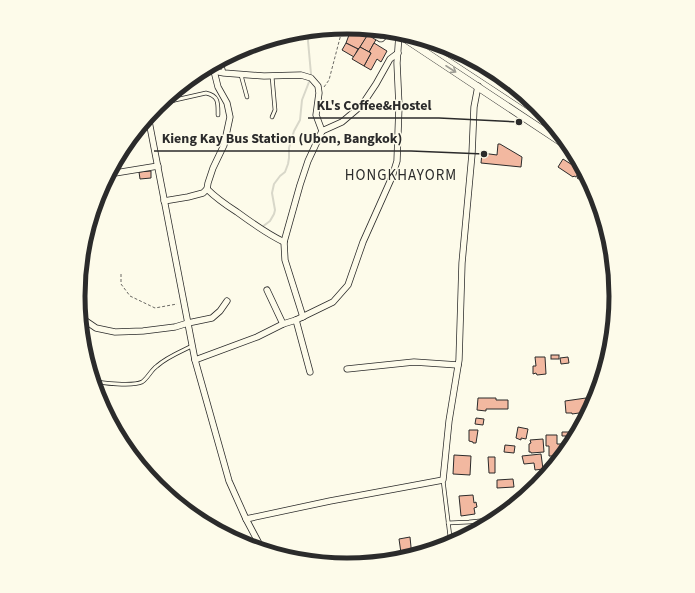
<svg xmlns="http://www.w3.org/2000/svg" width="695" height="593" font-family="'Source Sans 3',sans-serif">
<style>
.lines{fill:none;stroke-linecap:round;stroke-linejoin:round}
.stream{stroke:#d8d7c9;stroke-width:2}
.building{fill:#f2b8a0;stroke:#2b2b2b}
.service-casing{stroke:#2b2b2b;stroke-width:4.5}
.minor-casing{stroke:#2b2b2b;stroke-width:7}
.tertiary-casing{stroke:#2b2b2b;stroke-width:8}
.path{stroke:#6a6964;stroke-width:1;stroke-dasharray:3 2;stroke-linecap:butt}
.service{stroke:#fdfbea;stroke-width:3}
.minor{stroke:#fdfbea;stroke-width:5.5}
.tertiary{stroke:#fdfbea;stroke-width:7}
.oneway{stroke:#9e9d94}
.labels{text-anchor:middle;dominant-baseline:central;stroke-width:3;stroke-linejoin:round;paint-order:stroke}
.quarter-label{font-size:15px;letter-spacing:1px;fill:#2b2b2b;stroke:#fdfbea}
.rim{fill:none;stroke:#2b2b2b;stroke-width:5}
.leader{fill:none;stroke:#2b2b2b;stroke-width:1.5}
.callout-dot{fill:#2b2b2b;stroke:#fdfbea;stroke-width:1.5}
.callout-label{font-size:14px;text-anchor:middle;font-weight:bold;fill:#2b2b2b;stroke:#fdfbea;stroke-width:3;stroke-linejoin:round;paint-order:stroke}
</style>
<rect width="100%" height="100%" fill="#fdfbea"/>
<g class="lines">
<g class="stream">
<polyline points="309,31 308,41 311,74"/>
<polyline points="262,227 270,221 274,214 275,210 272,193 274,184 280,176 285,172 288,164 289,158 289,148 294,131 300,120 302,100 309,82"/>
</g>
</g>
<g class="building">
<polygon points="352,27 356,28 368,35 360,47 358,49 346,43"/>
<polygon points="370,31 378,36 369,52 360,47"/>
<polygon points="346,43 358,49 354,57 342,50"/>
<polygon points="374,43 387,51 381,62 377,59 371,70 364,66 371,53 369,52"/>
<polygon points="360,47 371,53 364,66 352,59"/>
<polygon points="498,144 500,144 522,157 521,167 481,163 482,153 497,155"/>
<polygon points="563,159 580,170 576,177 574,176 573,177 558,167"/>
<polygon points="151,171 151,178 140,179 139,172"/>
<polygon points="581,171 586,174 594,188 577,178"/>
<rect x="551" y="355" width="8" height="4"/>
<polygon points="535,357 545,357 546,374 537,375 536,373 533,374 533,366 536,366"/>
<polygon points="568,357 569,363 561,364 560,358"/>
<polygon points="478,398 496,398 496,400 508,400 508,409 486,409 486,411 477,410"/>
<polygon points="586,398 587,411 586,411 586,412 572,414 572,413 566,413 565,401"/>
<polygon points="587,414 588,415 583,424 580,419"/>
<polygon points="476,418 484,419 483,425 475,424"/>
<polygon points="518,427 528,429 526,439 521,438 521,440 516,438"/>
<polygon points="469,430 478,430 476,443 473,443 473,442 469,441"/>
<polygon points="562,432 575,432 575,440 571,447 571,445 567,445 566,436 562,436"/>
<polygon points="546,435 557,435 557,444 562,444 562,456 549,456 549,446 546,446"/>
<polygon points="543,439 544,452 531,453 531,452 529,452 529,444 531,443 530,440"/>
<polygon points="505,445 515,446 514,453 504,452"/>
<polygon points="541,454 543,469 535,470 534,463 524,464 522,456"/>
<polygon points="454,455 471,456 470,475 453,474"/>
<polygon points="488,457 495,457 495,473 489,473"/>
<polygon points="513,479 514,487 497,488 497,480"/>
<polygon points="542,483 538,487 529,494 528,485"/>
<polygon points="473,495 474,503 476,502 477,507 474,508 475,514 461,516 459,496"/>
<polygon points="489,525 475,532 475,526"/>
<polygon points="410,537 412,557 402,560 399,539"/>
</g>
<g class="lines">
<g class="service-casing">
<g id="service">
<polyline points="362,28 363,30 380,40 382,40 391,31"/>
<polyline points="221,60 224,73"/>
<polyline points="241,75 247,97"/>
<polyline points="272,76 275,110 272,117"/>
<path d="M158 105 175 100 206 93C219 96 218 103 218 115"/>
<path d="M93 380C101 384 134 386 142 382 148 378 151 370 157 366 167 357 180 352 192 346"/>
<polyline points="443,480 451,545"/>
<polyline points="448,523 469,522 499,519"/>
</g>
</g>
<g class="minor-casing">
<g id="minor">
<polyline points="201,71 214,71 224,73 264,76 301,75 311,78 318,86 319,93 316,115 322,131 342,122 362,105 376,84 390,59 398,53"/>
<polyline points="148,116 195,360 229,481 246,519 263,551"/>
<polyline points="109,174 158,166"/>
<path d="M207 189C216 198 226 205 237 212 252 223 267 234 284 242"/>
<polyline points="164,201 188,197 203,193 207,189 208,183 213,168 224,145 230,117 227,103 218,87 214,71"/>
<polyline points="267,290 283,324"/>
<polyline points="80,317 96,328 115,332 143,331 175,327 188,323 212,318 220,311 227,301"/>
<polyline points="303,317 285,260 284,242 300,185 308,161 322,131"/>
<polyline points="296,320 310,372"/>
<polyline points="195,360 257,337 283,324 296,320 333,302 348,285 363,242 392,177 397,161 399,106 397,63 399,34"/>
<polyline points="347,369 414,362 458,365"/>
<polyline points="246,519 330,501 443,480 449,421 459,360 462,263 472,154 474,107 478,86"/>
</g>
</g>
<g class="tertiary-casing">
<g id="tertiary">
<polyline points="395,32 573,150"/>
<polyline points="432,42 549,119"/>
</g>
</g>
<g class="path">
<polyline points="324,87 329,80 341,34 346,27"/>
<polyline points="121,274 121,284 130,296 155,308 177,304"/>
</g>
<use href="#service" class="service"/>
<use href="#minor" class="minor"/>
<use href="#tertiary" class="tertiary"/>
</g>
<defs><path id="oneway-shaft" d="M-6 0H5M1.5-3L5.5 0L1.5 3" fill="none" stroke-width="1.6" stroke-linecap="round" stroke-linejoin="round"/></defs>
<use class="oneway" href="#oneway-shaft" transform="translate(451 69) rotate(33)"/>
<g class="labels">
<g class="quarter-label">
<text x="401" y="175">HONGKHAYORM</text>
</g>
</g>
<path d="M0 0H695V593H0ZM85 296a262 262 0 1 1 524 0a262 262 0 1 1-524 0Z" fill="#fdfbea" fill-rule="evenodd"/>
<path class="rim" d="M85 296a262 262 0 1 1 524 0a262 262 0 1 1-524 0Z"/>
<path class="leader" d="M519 122L439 118H308M484 154L411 151H154"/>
<g class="callout-dot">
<circle cx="519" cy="122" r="4"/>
<circle cx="484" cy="154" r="4"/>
</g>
<g class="callout-label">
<text x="374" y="110">KL's Coffee&amp;Hostel</text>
<text x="282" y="143">Kieng Kay Bus Station (Ubon, Bangkok)</text>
</g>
</svg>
